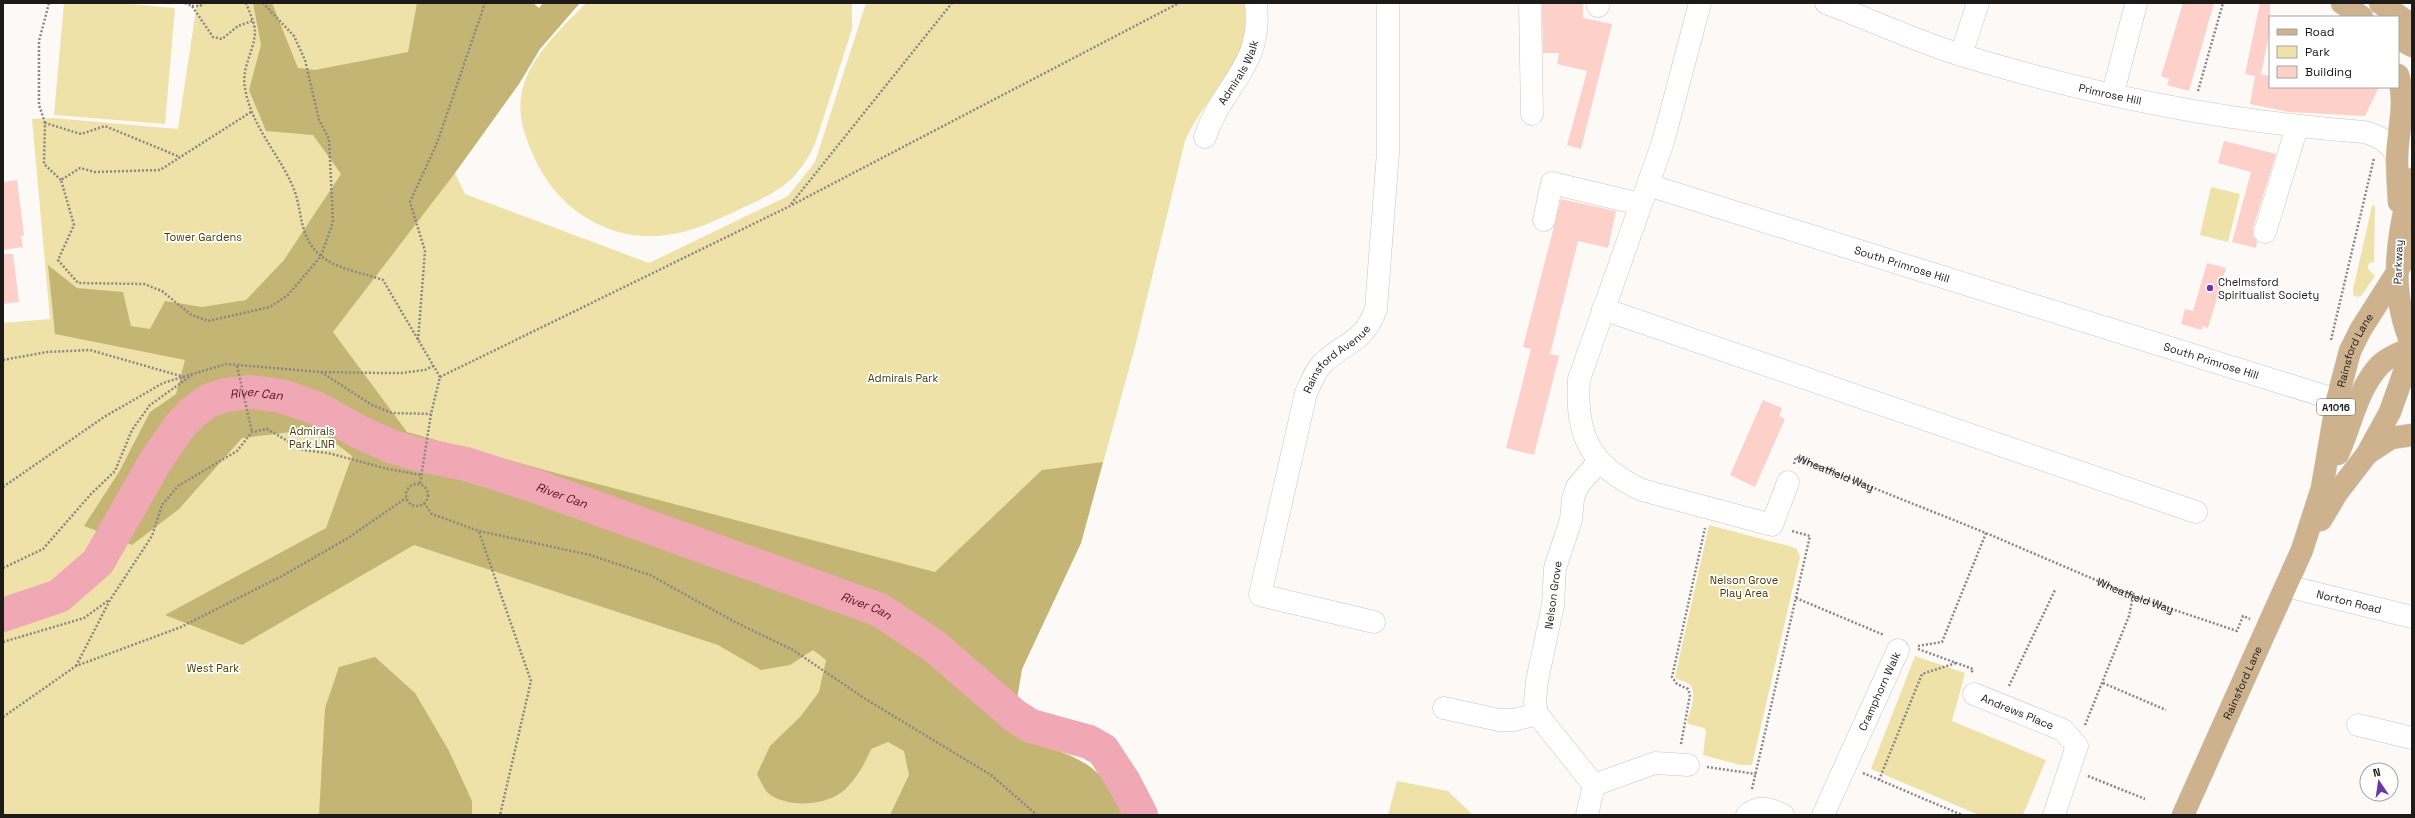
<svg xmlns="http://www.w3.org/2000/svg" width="2415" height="818" font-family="'Space Grotesk',sans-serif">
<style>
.green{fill:#efe2a8}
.forest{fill:#c4b575}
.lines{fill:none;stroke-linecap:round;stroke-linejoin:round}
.river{stroke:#f0a8b4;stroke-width:34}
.building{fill:#fdd1c9}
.minor-casing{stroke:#c8c5c3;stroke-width:23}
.major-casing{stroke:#d6d6d6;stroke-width:23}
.path{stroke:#898786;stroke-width:2.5;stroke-dasharray:2 2;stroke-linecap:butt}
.minor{stroke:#fff;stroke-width:22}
.major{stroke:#cdb28d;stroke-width:22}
.poi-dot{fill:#6e35ab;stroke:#fff;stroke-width:1.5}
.labels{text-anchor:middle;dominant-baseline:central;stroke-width:3.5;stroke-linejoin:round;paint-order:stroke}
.shield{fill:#fff;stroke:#605f5f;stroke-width:1}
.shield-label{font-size:10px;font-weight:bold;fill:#1c1b1a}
.street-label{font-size:11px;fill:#1c1b1a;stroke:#fff}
.park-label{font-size:11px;fill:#473c06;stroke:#fff}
.poi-label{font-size:11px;fill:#1c1b1a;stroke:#fff;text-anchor:start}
.water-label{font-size:12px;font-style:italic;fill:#600d28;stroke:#fff}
</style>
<rect width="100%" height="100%" fill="#fcf9f7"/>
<g class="green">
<polygon points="64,3 119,3 175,8 165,124 54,115"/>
<path d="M197 3H445L455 173 465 194 649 263 788 196 815 162 866 3H1244C1258 57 1204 95 1185 141L1135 347 1081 543 1022 669 1011 734C1064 758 1099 751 1122 815H3V323L50 319 32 119 54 118 178 129Z"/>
<path d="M586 3H852V29L816 141C799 181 778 192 740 209 717 220 693 232 667 235 609 243 557 209 534 157 524 135 516 112 523 87 532 54 563 27 586 3Z"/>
<polygon points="2211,187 2240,194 2228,242 2200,235"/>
<polygon points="2375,205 2374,262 2369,263 2368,269 2375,276 2361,296 2357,297 2353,295 2353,290 2372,206"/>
<path d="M1709 525 1789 546 1797 549 1800 557 1752 765H1740L1703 755 1706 731 1704 728 1689 724 1687 721C1690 712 1698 691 1689 684 1684 680 1680 682 1675 677Z"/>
<polygon points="1915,656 1965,673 1952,721 2046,760 2023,815 1979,815 1871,769"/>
<polygon points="1397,781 1448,791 1473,815 1388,815"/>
</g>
<g class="forest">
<path d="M253 3H272L298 68 315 70 408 52 417 3H533L539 8 543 3H580L540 49 519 84 455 173 333 332 407 432 563 475 935 572 1042 470 1103 462 1081 543 1022 669 1011 734C1064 757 1100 752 1122 815H890L909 775 904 751 888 742 871 749C865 764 855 781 842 792 824 806 786 808 768 793 764 789 760 780 757 774L770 746 800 717 819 692 826 660 813 650 790 665 761 670 718 645 414 545 242 645 165 615 326 528 352 456 317 429 242 438 179 509 132 545 84 526 119 472 150 412 176 394 185 360 55 334 48 265 77 288 123 292 131 326 150 329 165 301 202 307 246 300 284 260 341 174 313 135 266 131 249 90 261 45Z"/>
<polygon points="375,657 415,693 449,751 472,801 472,815 319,815 325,708 339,667"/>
</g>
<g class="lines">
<path class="river" id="s1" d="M3 615 59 596 98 562 155 462 179 427 192 413 208 401 226 395 251 392 282 396 316 408 359 432 393 447 417 454 466 464 535 486 880 610 934 646 1015 716 1031 726 1089 742 1103 750 1124 782 1141 815"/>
</g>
<g class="building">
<polygon points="1542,3 1583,3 1583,18 1612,24 1581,149 1567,145 1587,71 1557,64 1559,53 1543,53"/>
<polygon points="2183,3 2214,3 2189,91 2167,85 2169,79 2161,76"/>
<polygon points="2260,3 2270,3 2270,30 2261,74 2270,76 2270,87 2379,87 2365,116 2289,112 2250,104 2255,76 2245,74"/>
<polygon points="2224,141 2276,154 2253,228 2253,235 2257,242 2256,248 2232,242 2251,172 2218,163"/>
<polygon points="17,180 24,235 21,236 23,247 3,250 3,182"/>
<polygon points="1561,199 1616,211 1608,248 1578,241 1550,354 1559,356 1534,455 1506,448 1531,349 1523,347"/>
<polygon points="3,254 13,254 19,302 3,304"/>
<polygon points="2207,263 2226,268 2208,328 2203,326 2202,330 2181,324 2185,309 2193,311"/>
<polygon points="1763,400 1782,408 1779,416 1785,419 1755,487 1730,475"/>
</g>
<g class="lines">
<g class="minor-casing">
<g id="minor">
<polyline points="1530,3 1532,114"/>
<path d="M1700 3 1663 142 1579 379C1575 435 1590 466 1642 490L1772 525 1788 482"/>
<path id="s3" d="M1826 3C1871 20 1915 41 1961 55 2091 95 2229 122 2364 132 2380 136 2388 142 2397 155"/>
<polyline points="1598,6 1598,3"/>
<polyline points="1961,55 1978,3"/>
<polyline points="2113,93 2136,4"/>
<path id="s4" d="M1205 137C1223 83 1263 68 1256 3"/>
<path id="s5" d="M1648 185 2337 400"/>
<polyline points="1544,220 1552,183 1640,204"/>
<polyline points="2265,232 2297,127"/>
<polyline points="1603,309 2196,512"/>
<polyline points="1599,461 1577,487 1573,499 1571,520 1555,568 1553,605 1537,681 1535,702 1537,714 1594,785 1655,763 1688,765"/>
<path id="s6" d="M2286 586 2412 617"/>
<path id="s7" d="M1374 622 1260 595 1306 393C1311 382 1315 371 1323 363 1346 341 1363 344 1376 309L1388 152V3"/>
<path id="s8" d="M1974 694 2063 730 2077 746 2054 815"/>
<polyline points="1444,708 1499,720 1514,720 1537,714"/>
<polyline points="2358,725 2412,738"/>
<polyline points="1587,815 1594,785"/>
<path d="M1747 815C1760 805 1769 808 1783 815"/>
<path id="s9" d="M1823 815 1898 650"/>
</g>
</g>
<g class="major-casing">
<g id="major">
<polyline points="2342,3 2362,17"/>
<polyline points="2380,3 2412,25"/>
<polyline points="2398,38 2412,46"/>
<path d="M2398 75C2407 102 2398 129 2397 156 2397 171 2398 187 2399 202"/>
<path d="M2412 179C2397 235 2388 290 2412 345"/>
<polyline points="2368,453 2391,438 2412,435"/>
<path d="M2338 454C2351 426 2357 389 2380 365 2388 357 2401 352 2412 348"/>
<polyline points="2321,520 2337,493 2367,454 2390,412 2412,350"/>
<path id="s10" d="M2183 815 2302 550 2322 488 2337 400 2350 351 2361 329 2396 274 2412 242"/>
</g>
</g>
<g class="path">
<polyline points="185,3 192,6 213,37 222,39 238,26 252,21"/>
<path d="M246 3C249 11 255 23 255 32 254 52 241 68 245 88 251 127 282 157 295 192 303 216 299 237 321 256 336 269 364 273 383 280L440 377 431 414 420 484"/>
<polyline points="192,6 200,6 204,3"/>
<polyline points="2198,91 2223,3"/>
<polyline points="251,112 160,170 95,172 80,168 61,180 74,225 58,260 78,283 144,284 162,291 190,314 208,321 270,307 288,295 321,256 333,222 329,139 319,120 305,60 294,36 263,3"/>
<polyline points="45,123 39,105 39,41 49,3"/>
<polyline points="61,180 44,164 45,123 81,134 105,126 180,157"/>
<polyline points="791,204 952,3"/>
<polyline points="418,340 425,251 410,202 437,143 485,3"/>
<polyline points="2331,340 2374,158"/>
<polyline points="3,360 47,352 90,350 184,377"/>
<polyline points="237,366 252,432"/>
<polyline points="321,372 372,405 392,413 431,414"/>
<polyline points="440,377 790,206 1179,3"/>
<path id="s2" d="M1794 464 1796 457 1986 533 2133 596 2237 631 2243 616 2250 619"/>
<circle cx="417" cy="495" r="11"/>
<polyline points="3,487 104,417 163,383 226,364 321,372 381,373 402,373 425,370 433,366"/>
<polyline points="424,503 432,514 479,531 590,555 650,575 735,622 793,650 867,700 991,775 1037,815"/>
<polyline points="479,532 531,681 500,815"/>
<polyline points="3,568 43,549 91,494 115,471 132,430 150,405 192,375"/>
<polyline points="1796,598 1884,635"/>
<polyline points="3,642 84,618 109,600"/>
<polyline points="1918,646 1942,642 1986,533"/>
<polyline points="1918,649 1973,669 1971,674"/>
<polyline points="76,666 110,600 152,536 162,505 178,486 237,451 252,432 267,429 303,450 328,453 388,469 421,475"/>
<polyline points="2103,683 2166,710"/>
<polyline points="2009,686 2055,590"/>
<polyline points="3,717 76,666 181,627 282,576 348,538 406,498"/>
<polyline points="2085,725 2129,616 2133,596"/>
<polyline points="1681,744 1690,695 1688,689 1677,684 1672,677 1705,528"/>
<polyline points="1707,767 1756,774"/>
<polyline points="1863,773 1962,815"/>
<polyline points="2088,776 2145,799"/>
<polyline points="1879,780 1922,674 1956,663"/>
<polyline points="1752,789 1810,536 1792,531"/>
</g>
<use href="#minor" class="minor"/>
<use href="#major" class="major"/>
</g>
<circle class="poi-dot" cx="2210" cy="288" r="4"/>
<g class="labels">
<rect class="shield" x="2317" y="399" width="38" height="16" rx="3"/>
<g class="shield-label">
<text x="2336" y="407">A1016</text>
</g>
<g class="street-label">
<text stroke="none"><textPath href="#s4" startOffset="73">Admirals Walk</textPath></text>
<text stroke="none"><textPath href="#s3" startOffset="299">Primrose Hill</textPath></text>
<text transform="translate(2398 262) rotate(-88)">Parkway</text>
<text stroke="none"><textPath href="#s5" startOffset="266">South Primrose Hill</textPath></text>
<text stroke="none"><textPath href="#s10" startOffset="498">Rainsford Lane</textPath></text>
<text stroke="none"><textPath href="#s7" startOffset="371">Rainsford Avenue</textPath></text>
<text stroke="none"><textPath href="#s5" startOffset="590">South Primrose Hill</textPath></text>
<text stroke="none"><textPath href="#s2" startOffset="50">Wheatfield Way</textPath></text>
<text transform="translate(1553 595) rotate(-82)">Nelson Grove</text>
<text stroke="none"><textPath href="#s2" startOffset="374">Wheatfield Way</textPath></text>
<text stroke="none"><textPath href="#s6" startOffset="65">Norton Road</textPath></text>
<text stroke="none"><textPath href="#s10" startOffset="145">Rainsford Lane</textPath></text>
<text stroke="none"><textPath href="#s9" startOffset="136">Cramphorn Walk</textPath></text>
<text stroke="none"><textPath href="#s8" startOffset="47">Andrews Place</textPath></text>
</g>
<g class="park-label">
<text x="203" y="237">Tower Gardens</text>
<text x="903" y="378">Admirals Park</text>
<text x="312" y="431">Admirals<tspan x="312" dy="13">Park LNR</tspan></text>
<text x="1744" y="580">Nelson Grove<tspan x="1744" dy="13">Play Area</tspan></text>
<text x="213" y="668">West Park</text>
</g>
<g class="poi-label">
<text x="2218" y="282">Chelmsford<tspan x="2218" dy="13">Spiritualist Society</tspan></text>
</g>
<g class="water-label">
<text stroke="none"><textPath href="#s1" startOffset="357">River Can</textPath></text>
<text stroke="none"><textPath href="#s1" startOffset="681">River Can</textPath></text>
<text stroke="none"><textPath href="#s1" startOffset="1005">River Can</textPath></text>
</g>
</g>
<rect width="2415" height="818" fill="none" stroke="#1c1b1a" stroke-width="8"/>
<rect x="2269" y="16" width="130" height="72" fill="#ffffff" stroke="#a4a4a3"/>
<rect x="2277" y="29" width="20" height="6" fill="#cdb28d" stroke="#a4a4a3"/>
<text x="2305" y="36" font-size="12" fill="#1c1b1a">Road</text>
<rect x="2277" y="46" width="20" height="12" fill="#efe2a8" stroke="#a4a4a3"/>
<text x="2305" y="56" font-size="12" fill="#1c1b1a">Park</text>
<rect x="2277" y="66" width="20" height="12" fill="#fdd1c9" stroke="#a4a4a3"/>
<text x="2305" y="76" font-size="12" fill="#1c1b1a">Building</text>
<g transform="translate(2379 782) rotate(347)"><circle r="19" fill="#ffffff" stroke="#a4a4a3"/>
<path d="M0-3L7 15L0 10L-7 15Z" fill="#6e35ab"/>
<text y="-6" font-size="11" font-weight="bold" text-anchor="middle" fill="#1c1b1a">N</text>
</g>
</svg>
